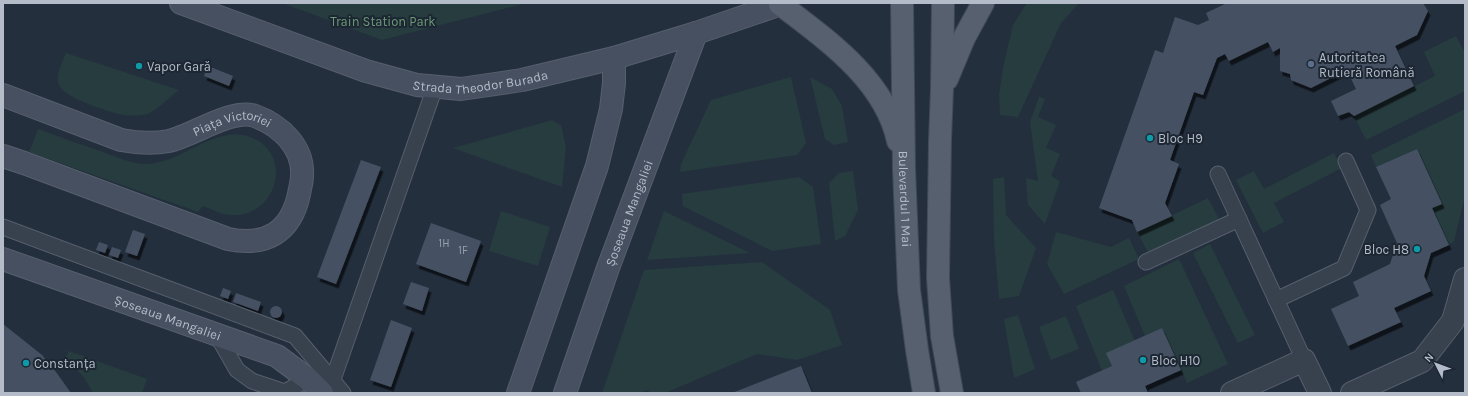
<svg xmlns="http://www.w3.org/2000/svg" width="1468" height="396" font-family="Karla,sans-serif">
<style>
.green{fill:#263c3f}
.building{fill:#455162;filter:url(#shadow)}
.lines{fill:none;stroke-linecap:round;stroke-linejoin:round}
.lane-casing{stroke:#565f6c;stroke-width:17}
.street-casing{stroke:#565f6c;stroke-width:24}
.secondary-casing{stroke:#565f6c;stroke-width:24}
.primary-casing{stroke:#414a57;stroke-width:24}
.lane{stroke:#38414e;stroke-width:15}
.street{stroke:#38414e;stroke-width:22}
.secondary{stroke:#465061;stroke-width:22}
.primary{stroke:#56606e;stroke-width:22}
.service-dot{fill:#5c6f8a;stroke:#1d2633;stroke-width:1.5}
.culture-dot{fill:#0f9aa8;stroke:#1d2633;stroke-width:1.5}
.labels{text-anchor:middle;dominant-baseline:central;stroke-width:4;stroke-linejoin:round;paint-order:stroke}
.number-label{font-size:11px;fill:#98a1af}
.park-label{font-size:13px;fill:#6b9a76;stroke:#1d2633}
.poi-label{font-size:13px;fill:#b4bcc9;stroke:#1d2633;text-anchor:start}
.street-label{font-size:13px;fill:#b4bcc9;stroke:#1d2633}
</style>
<defs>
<filter id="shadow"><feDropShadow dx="2.5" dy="4.5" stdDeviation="0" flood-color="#0009"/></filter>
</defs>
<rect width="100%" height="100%" fill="#242f3e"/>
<g class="green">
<polygon points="282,3 527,3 382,40"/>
<polygon points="1027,3 1079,3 1061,23 1018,117 1000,115 999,94 1004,63 1013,25"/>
<polygon points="1456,36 1465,53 1465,91 1366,140 1354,116 1435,76 1424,52"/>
<path d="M66 53 179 90C172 95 155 112 147 114 140 116 130 116 123 115 109 112 64 98 59 85 55 75 62 63 66 53Z"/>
<polygon points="791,77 806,143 797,155 680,172 681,164 711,100"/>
<polygon points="810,77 832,89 842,106 848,142 834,145 825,139"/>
<polygon points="1039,97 1045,99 1038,117 1056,125 1046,148 1060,154 1051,176 1060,181 1045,224 1028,205 1026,178 1038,181 1030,122"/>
<polygon points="1465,109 1465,196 1454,241 1449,245 1432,208 1441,204 1417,149 1376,167 1371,155"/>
<polygon points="552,120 561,125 566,147 562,187 453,148"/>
<path d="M38 129C60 137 82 145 103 152 116 157 130 163 144 164 181 165 216 122 253 138 294 156 276 217 232 215 223 215 213 210 203 206L198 212 29 152Z"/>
<polygon points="1334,153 1342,168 1274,203 1284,222 1263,233 1236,180 1254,171 1264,189"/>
<polygon points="853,171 858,210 845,236 835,241 829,183 839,173"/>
<polygon points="799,177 813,187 821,244 772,251 683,206 682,194"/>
<polygon points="1004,177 1006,215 1036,248 1019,296 999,299 994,241 993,179"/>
<polygon points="1208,198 1220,221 1149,254 1137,232"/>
<polygon points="501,211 550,227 538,266 489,251"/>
<polygon points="664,211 750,253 647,260"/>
<polygon points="1056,232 1111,247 1129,238 1139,259 1064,294 1047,264"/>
<polygon points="1210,244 1255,335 1238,343 1193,253"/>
<polygon points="1179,259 1228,364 1187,383 1162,328 1145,336 1124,286"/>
<polygon points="762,262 830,310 842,345 797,360 757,354 665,393 651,393 647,390 638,393 602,393 644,270"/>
<polygon points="1113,290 1135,341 1112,366 1102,371 1076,306"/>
<polygon points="1018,315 1035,369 1014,378 1004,319"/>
<polygon points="1066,316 1079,349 1051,360 1039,327"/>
<polygon points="69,351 147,379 142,393 93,393 85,379 66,357"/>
</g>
<g class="building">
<polygon points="1227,3 1423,3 1428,11 1417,35 1395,46 1414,86 1354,116 1349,112 1338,116 1331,101 1356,89 1347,70 1311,88 1291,80 1290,74 1280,71 1280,48 1273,52 1268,42 1229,61 1225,54 1217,58 1203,95 1194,92 1170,160 1179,164 1165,203 1172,216 1137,232 1132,220 1099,208 1155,50 1163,53 1175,17 1198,25 1209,20 1206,13"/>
<polygon points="208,66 233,76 229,86 204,76"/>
<polygon points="1417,149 1442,204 1432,208 1449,245 1431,253 1424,276 1431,291 1394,308 1401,322 1348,346 1331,309 1359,296 1353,282 1390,264 1397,243 1380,205 1391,199 1376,167"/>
<polygon points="361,160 381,167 336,284 317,277"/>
<polygon points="431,223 481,241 466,282 416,264"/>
<polygon points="133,230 145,234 137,256 125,252"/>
<polygon points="99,242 108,245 105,253 96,250"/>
<polygon points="112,247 121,250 118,258 109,255"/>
<polygon points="411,282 429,288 422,311 403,304"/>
<polygon points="223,288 231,291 228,299 220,296"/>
<polygon points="236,293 261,302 258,311 233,302"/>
<circle cx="276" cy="312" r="6"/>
<polygon points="391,320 412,328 391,387 370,380"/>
<polygon points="3,324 42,355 56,372 71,393 3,393"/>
<polygon points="1162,328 1181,370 1145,386 1148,393 1081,393 1076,382 1112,366 1106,353"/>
<polygon points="801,366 812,393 732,393"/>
</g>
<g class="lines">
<g class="lane-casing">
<g id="lane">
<polyline points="1218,174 1304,360"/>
<polyline points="3,227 295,336 343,393"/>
<polyline points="1146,262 1239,219"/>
<polyline points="1276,300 1344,268 1368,210 1346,161"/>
<polyline points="217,335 237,370 252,381 285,392 308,379"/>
<polyline points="330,388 435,87"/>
</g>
</g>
<g class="street-casing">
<g id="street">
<polyline points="1232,393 1304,360 1320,393"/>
<polyline points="1352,393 1422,361 1453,321 1465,279"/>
</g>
</g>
<g class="secondary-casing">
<g id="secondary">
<path id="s1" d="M181 3 366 71 417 85 461 89 522 80 614 58 696 33 784 3"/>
<path id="s2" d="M3 95 121 140C137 143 152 144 169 141 192 136 232 108 255 116 280 125 304 147 302 176 302 182 300 188 299 194 291 232 266 247 228 239L24 163 3 156"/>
<path id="s3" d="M3 259 277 356 308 379 322 393"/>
<polyline points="518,393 597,166 611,109 614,83 614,58"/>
<path id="s4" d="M565 393 608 268 696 33"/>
</g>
</g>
<g class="primary-casing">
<g id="primary">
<path id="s5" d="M902 3 904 169 909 290 917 350 924 393"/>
<polyline points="943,3 942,89 940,140 938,278 942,336 952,393"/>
<path d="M780 4C827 40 885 80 898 141"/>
<polyline points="947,79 964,38 983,3"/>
</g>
</g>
<use href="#lane" class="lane"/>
<use href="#street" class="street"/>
<use href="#secondary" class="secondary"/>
<use href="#primary" class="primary"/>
</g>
<circle class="service-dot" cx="1311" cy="64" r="4"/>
<g class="culture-dot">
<circle cx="139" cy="66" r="4"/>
<circle cx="1150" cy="138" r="4"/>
<circle cx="1417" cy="249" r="4"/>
<circle cx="1143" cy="360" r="4"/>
<circle cx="26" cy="363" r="4"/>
</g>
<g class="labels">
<g class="number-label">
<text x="444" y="243">1H</text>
<text x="463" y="250">1F</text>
</g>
<g class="park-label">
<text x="383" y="21">Train Station Park</text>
</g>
<g class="poi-label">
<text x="1319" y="57">Autoritatea<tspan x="1319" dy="15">Rutieră Română</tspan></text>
<text x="147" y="66">Vapor Gară</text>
<text x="1158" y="138">Bloc H9</text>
<text x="1409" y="249" text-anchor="end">Bloc H8</text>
<text x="1151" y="360">Bloc H10</text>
<text x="34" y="363">Constanța</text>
</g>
<g class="street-label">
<text stroke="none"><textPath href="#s1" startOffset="314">Strada Theodor Burada</textPath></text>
<text stroke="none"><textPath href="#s2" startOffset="242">Piața Victoriei</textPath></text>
<text stroke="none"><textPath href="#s5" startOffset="196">Bulevardul 1 Mai</textPath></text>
<text stroke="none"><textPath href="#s4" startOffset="191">Șoseaua Mangaliei</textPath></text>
<text stroke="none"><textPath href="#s3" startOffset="175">Șoseaua Mangaliei</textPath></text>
</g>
</g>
<rect width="1468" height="396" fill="none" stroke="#b4bcc9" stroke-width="8"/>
<g transform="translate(1436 364) rotate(312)" stroke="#1d2633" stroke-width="3" paint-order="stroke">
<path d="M0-3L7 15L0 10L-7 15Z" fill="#b4bcc9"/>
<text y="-6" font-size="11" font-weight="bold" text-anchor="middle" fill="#b4bcc9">N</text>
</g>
</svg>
